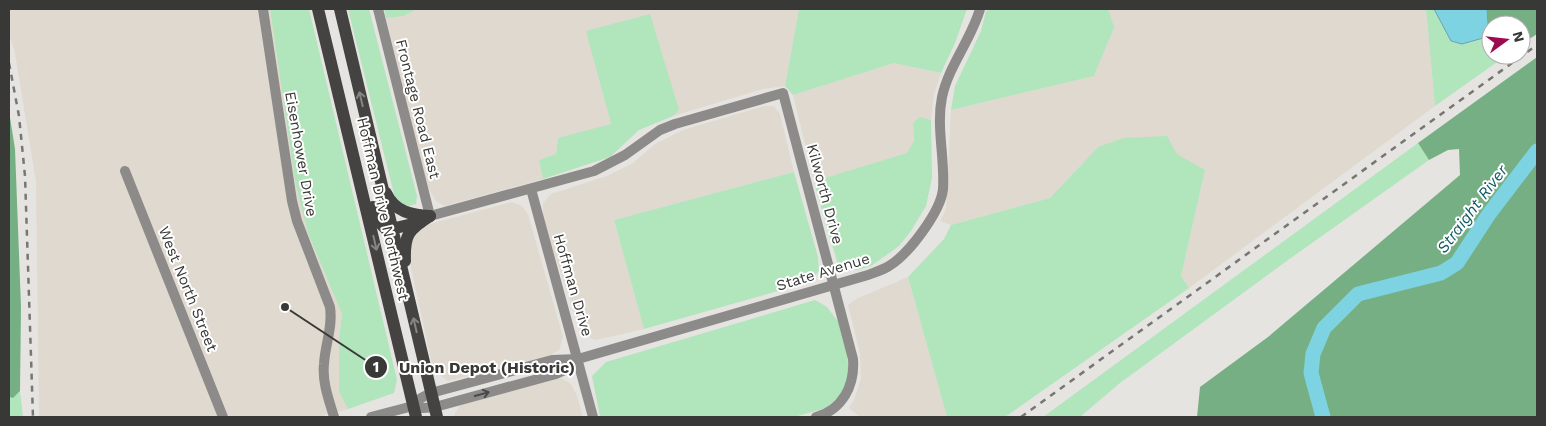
<svg xmlns="http://www.w3.org/2000/svg" width="1546" height="426" font-family="'Work Sans',sans-serif">
<style>
.built{fill:#dfd9cf}
.green{fill:#b1e5bc}
.forest{fill:#77af84}
.water{fill:#7dd3e1;stroke:#68a4ae}
.lines{fill:none;stroke-linecap:round;stroke-linejoin:round}
.river{stroke:#7dd3e1;stroke-width:15}
.minor{stroke:#8c8b8a;stroke-width:10}
.major{stroke:#454341;stroke-width:12}
.rail{stroke:#777674;stroke-width:2.5;stroke-dasharray:6 6;stroke-linecap:butt}
.oneway{stroke:#868584}
.oneway2{stroke:#494947}
.labels{text-anchor:middle;dominant-baseline:central;stroke-width:4;stroke-linejoin:round;paint-order:stroke}
.street-label{font-size:15px;fill:#383836;stroke:#fff}
.water-label{font-size:16px;font-style:italic;fill:#0e5a64;stroke:#fff}
.leader{fill:none;stroke:#383836;stroke-width:2}
.callout-dot{fill:#383836;stroke:#fff;stroke-width:2}
.mark-label{font-size:15px;text-anchor:middle;font-weight:bold;fill:#fff}
.callout-label{font-size:16px;text-anchor:middle;font-weight:bold;fill:#383836;stroke:#fff;stroke-width:4;stroke-linejoin:round;paint-order:stroke}
</style>
<rect width="100%" height="100%" fill="#e6e4e1"/>
<g class="built">
<polygon points="9,9 270,9 284,101 308,233 342,314 339,338 339,392 348,409 318,417 39,417 36,182 15,53 9,34"/>
<polygon points="417,9 799,9 785,86 763,89 673,116 679,110 587,31 611,125 558,138 556,154 539,160 543,179 445,206 436,201 427,186 386,18 404,16"/>
<polygon points="1108,9 1426,9 1435,106 1189,288 1181,276 1205,170 1098,147 1050,198 951,225 940,221 946,209 951,110 1094,76 1113,27"/>
<polygon points="894,63 941,73 934,94 931,120 920,117 913,123 914,141 908,153 818,180 816,189 793,95"/>
<polygon points="764,106 774,106 780,114 794,172 614,220 644,329 596,340 583,335 580,329 543,221 543,203 551,194 607,176 633,163 655,144 683,130"/>
<polygon points="512,202 522,206 528,214 563,337 559,350 549,356 448,381 436,372 431,360 409,259 409,239 426,225"/>
<polygon points="908,277 947,417 860,417 849,408 854,400 861,378 860,354 848,305 856,299"/>
<polygon points="561,378 571,384 577,396 583,417 453,417 460,405"/>
</g>
<g class="green">
<polygon points="270,9 309,9 397,380 394,393 348,409 339,392 339,338 342,314 308,233 296,185"/>
<polygon points="348,9 369,9 417,196 416,204 406,207 395,198"/>
<polygon points="384,9 417,9 404,16 386,18"/>
<polygon points="799,9 967,9 955,43 941,73 894,63 793,95 785,86"/>
<polygon points="995,9 1108,9 1114,27 1094,76 951,110 955,86 981,31 986,11"/>
<polygon points="1426,9 1434,9 1451,41 1462,44 1483,38 1488,25 1491,26 1491,55 1507,55 1435,106"/>
<polygon points="650,14 679,110 673,116 639,130 610,157 543,179 539,160 556,154 558,138 611,124 586,31"/>
<polygon points="920,117 931,120 932,178 926,206 911,231 899,246 871,266 857,270 838,265 816,189 818,180 907,153 914,141 913,123"/>
<polygon points="1167,136 1177,154 1205,170 1181,276 1189,288 1005,417 947,417 908,277 944,239 951,225 1050,198 1098,147 1124,138"/>
<polygon points="1418,143 1429,160 1288,260 1120,383 1080,417 1043,417"/>
<polygon points="794,172 818,257 819,271 810,282 644,329 614,220"/>
<polygon points="815,300 827,307 840,324 847,353 849,377 839,397 826,408 794,417 600,417 592,376 606,362"/>
<polygon points="20,391 23,417 9,417 9,397 13,398"/>
</g>
<g class="forest">
<polygon points="1487,9 1537,9 1537,34 1531,38 1521,35 1521,25 1488,25"/>
<polygon points="1537,57 1537,417 1197,417 1200,387 1268,337 1460,175 1459,149 1448,150 1429,160 1418,143"/>
<polygon points="9,111 15,149 21,307 20,391 13,398 9,397"/>
</g>
<polygon class="water" points="1434,9 1487,9 1488,25 1483,38 1462,44 1451,41"/>
<g class="lines">
<polyline class="river" points="1323,417 1311,373 1313,354 1324,328 1358,294 1441,273 1457,263 1489,214 1537,151"/>
<g class="minor">
<path d="M263 9 292 201 297 221 330 307C333 328 325 344 324 364 322 382 329 400 334 417"/>
<path d="M378 9 430 216 594 171 625 155 660 130 675 124 783 93 853 359C855 386 842 410 816 417"/>
<polyline points="125,171 223,417"/>
<polyline points="531,189 593,417"/>
<path d="M413 406 421 398 431 393 552 360 578 359 868 275C875 272 883 270 889 266 909 254 941 211 943 189 945 158 936 127 942 97 949 65 971 40 980 9"/>
<polyline points="371,417 413,406 423,408 435,407 556,374 565,370 578,359"/>
</g>
<g class="major">
<polyline points="318,9 416,417"/>
<polyline points="340,9 437,417"/>
<path d="M386 193C395 212 411 215 430 216"/>
<polyline points="373,207 378,221 387,230 421,222"/>
<path d="M405 261C404 235 408 230 430 216"/>
</g>
<g class="rail">
<polyline points="9,63 19,116 25,176 33,417"/>
<polyline points="1021,417 1537,45"/>
</g>
</g>
<defs><path id="oneway-shaft" d="M-6 0H5M1.5-3L5.5 0L1.5 3" fill="none" stroke-width="1.6" stroke-linecap="round" stroke-linejoin="round" transform="scale(1.25)"/></defs>
<g class="oneway">
<use href="#oneway-shaft" transform="translate(361 99) rotate(-103)"/>
<use href="#oneway-shaft" transform="translate(375 243) rotate(77)"/>
<use href="#oneway-shaft" transform="translate(415 325) rotate(-103)"/>
</g>
<use class="oneway2" href="#oneway-shaft" transform="translate(482 394) rotate(-15)"/>
<g class="labels">
<g class="street-label">
<text transform="translate(418 109) rotate(76)">Frontage Road East</text>
<text transform="translate(301 154) rotate(80)">Eisenhower Drive</text>
<text transform="translate(825 194) rotate(75)">Kilworth Drive</text>
<text transform="translate(383 209) rotate(77)">Hoffman Drive Northwest</text>
<text transform="translate(823 272) rotate(-17)">State Avenue</text>
<text transform="translate(573 285) rotate(74)">Hoffman Drive</text>
<text transform="translate(188 289) rotate(68)">West North Street</text>
</g>
<g class="water-label">
<text transform="translate(1472 209) rotate(-53)">Straight River</text>
</g>
</g>
<path class="leader" d="M285 307L376 367"/>
<g class="callout-dot">
<circle cx="285" cy="307" r="5"/>
<circle cx="376" cy="367" r="12"/>
</g>
<g class="mark-label">
<text x="376" y="372">1</text>
</g>
<g class="callout-label">
<text x="487" y="373">Union Depot (Historic)</text>
</g>
<rect width="1546" height="426" fill="none" stroke="#383836" stroke-width="20"/>
<g transform="translate(1506 40) rotate(75)"><circle r="24" fill="#ffffff" stroke="#afafaf"/>
<path d="M0-4L9 19L0 12L-9 19Z" fill="#9f0950"/>
<text y="-8" font-size="14" font-weight="bold" text-anchor="middle" fill="#383836">N</text>
</g>
</svg>
